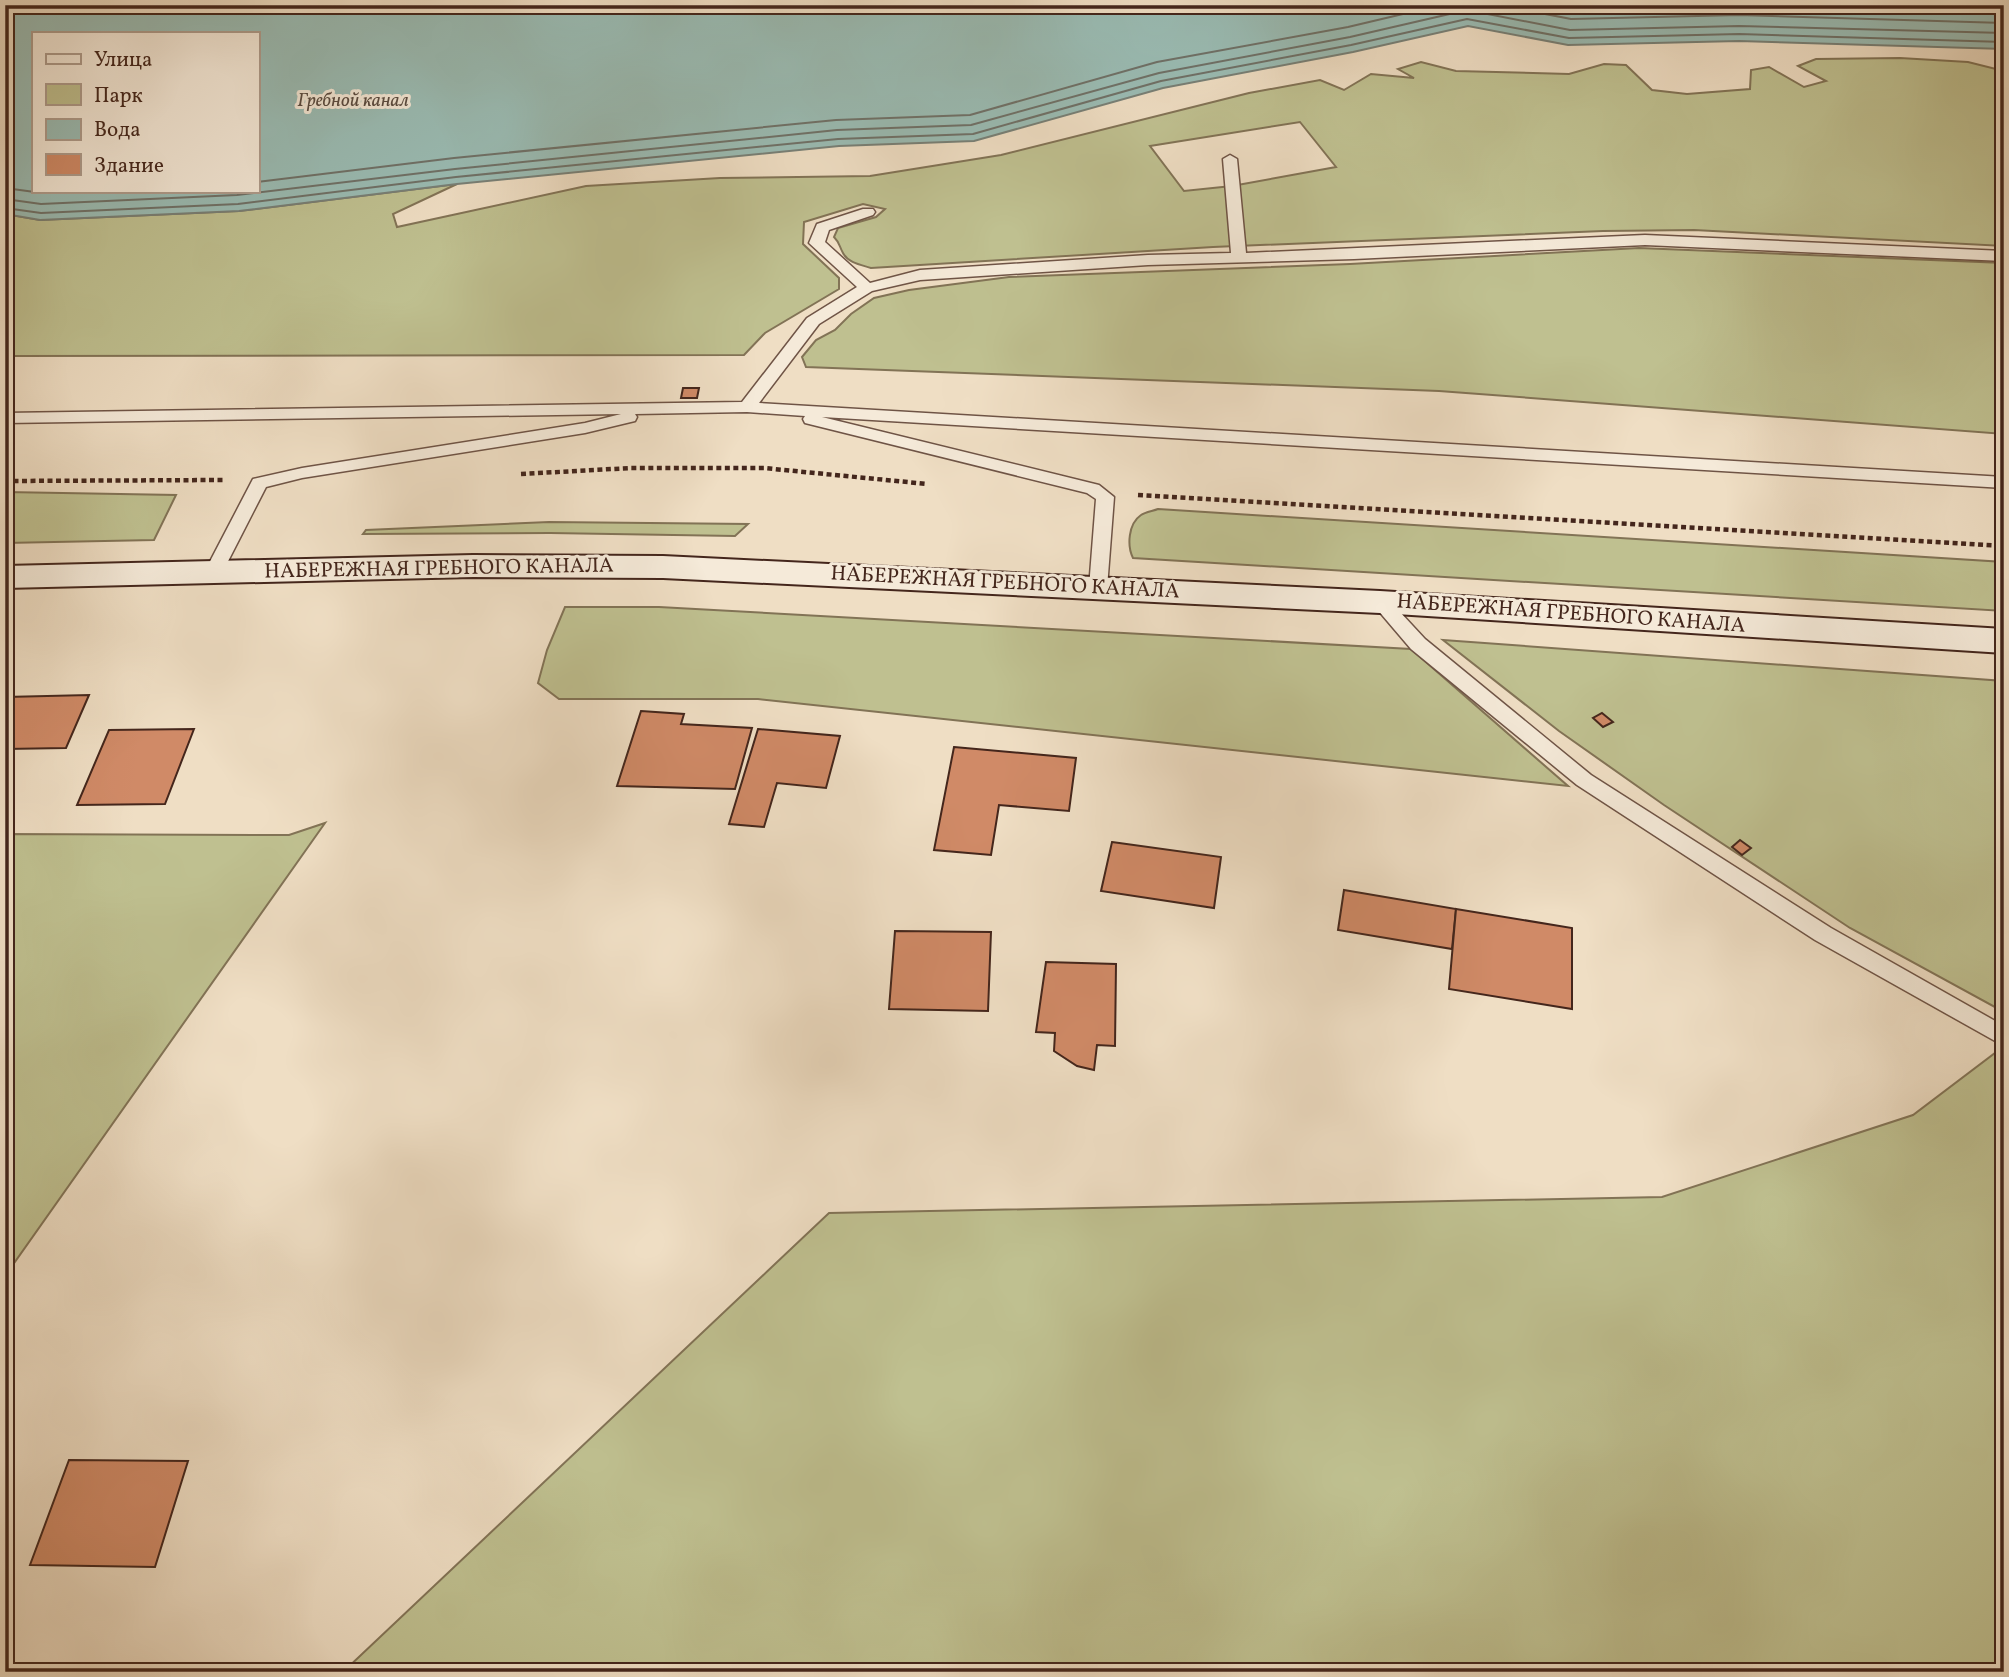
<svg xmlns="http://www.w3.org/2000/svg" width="2009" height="1677" font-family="Vollkorn,serif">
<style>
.green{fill:#bfc090;stroke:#827356;stroke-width:2;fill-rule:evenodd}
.water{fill:#9abcb4;stroke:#788077;stroke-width:2;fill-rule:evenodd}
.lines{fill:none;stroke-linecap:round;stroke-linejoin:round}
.shore{stroke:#6f7168;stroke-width:2}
.building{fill:#d08a67;stroke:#44261c;stroke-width:2}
.lane-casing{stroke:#6f5446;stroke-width:3}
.secondary-casing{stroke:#44261c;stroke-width:4}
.path{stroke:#44261c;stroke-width:4.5;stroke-dasharray:5 3.5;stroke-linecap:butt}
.lane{fill:#f5ead9;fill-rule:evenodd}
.secondary{fill:#f5ead9;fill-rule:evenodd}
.labels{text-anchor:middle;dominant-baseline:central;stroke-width:6;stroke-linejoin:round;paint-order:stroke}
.far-water-label{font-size:19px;font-style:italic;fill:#5a4c42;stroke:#f5ead9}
.street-label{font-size:21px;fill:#44261c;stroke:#f5ead9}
</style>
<rect width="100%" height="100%" fill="#efdec4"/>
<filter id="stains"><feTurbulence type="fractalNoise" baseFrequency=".00286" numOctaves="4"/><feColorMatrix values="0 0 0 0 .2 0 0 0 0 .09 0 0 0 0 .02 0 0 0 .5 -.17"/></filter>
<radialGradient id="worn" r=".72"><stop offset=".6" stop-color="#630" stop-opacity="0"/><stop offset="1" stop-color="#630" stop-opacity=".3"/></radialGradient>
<g class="green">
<path d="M1900 58 1968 62 2004 71V246L1694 230 1603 231 1213 247 871 268C862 265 848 263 843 253 839 246 840 243 834 237L838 228 876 217 885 209 863 204 804 222 803 244 839 278V289L765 333 744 355 5 356V214L40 220 239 211 457 184 393 214 397 227 586 186 720 178 870 176 1001 155 1249 93 1320 80 1344 90 1371 74 1414 78 1398 69 1421 62 1456 71 1569 74 1604 64 1626 65 1652 90 1687 94 1750 89 1751 70 1769 67 1804 87 1826 81 1798 66 1816 59ZM1300 122 1336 167 1232 186 1184 191 1150 146Z"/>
<polygon points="1639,248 2004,263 2004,434 1439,391 806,367 802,357 816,340 835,330 851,314 874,298 909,290 1009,277 1350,264"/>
<polygon points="5,492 176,495 154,540 5,543"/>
<path d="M1158 509 2004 562V611L1133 558C1127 546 1128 524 1141 515 1145 512 1153 511 1158 509Z"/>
<polygon points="549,522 748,524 735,536 550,533 363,534 366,530"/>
<polygon points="565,607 659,607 1411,649 1568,786 758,699 559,699 538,683 547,650"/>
<polygon points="1443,640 2004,681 2004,1012 1850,928 1664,805 1559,731"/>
<polygon points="325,823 5,1276 5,834 289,835"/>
<polygon points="1995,1053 2004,1058 2004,1672 343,1672 829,1213 1662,1197 1913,1115"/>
</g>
<path class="water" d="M5 5H2004V49L1739 41 1568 45 1468 26 1353 52 1163 88 974 141 839 146 457 184 239 211 40 220 5 214ZM33 33H257V191H33Z"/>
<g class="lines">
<g class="shore">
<polyline points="1499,5 1571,19 1739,15 2004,23"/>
<polyline points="257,182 454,158 836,120 970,115 1157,62 1348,27 1441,5"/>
<polyline points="5,188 42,193 100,191"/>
<polyline points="5,199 41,204 237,195 455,169 837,130 971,125 1159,73 1350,37 1467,10 1570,30 1739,26 2004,33"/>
<polyline points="5,208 41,213 238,204 456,177 838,139 973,134 1161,81 1351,45 1467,19 1569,38 1739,34 2004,42"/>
</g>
</g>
<g class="building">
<polygon points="683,388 699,388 697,398 681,398"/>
<polygon points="89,695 66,748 5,749 5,697"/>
<polygon points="641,711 684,714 681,724 752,728 735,789 617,786"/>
<polygon points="1602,713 1613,722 1603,727 1593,718"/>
<polygon points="194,729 165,804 77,805 109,730"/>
<polygon points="758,729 840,736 826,788 777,783 764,827 729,824"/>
<polygon points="954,747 1076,758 1069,811 999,805 991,855 934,850"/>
<polygon points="1740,840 1751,848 1742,855 1732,847"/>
<polygon points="1112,842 1221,857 1214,908 1101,891"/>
<polygon points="1344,890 1456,909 1452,949 1338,930"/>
<polygon points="1456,909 1572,928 1572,1009 1449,989"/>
<polygon points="895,931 991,932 988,1011 889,1009"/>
<polygon points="1046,962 1116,964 1115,1046 1097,1045 1094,1070 1077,1066 1054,1051 1055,1033 1036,1032"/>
<polygon points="69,1460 188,1461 155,1567 30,1565"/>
</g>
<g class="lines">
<g class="lane-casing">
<g id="lane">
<polygon points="1230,155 1237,159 1246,253 1645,235 2004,251 2004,261 1645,245 1354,259 1148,265 920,280 872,291 819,324 759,403 2004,477 2004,488 822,417 1099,485 1114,497 1107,588 1105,592 1091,592 1089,588 1096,499 1087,493 805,423 803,419 805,416 747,412 635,414 637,417 635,421 585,433 302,478 266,487 222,573 213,579 204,573 253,479 302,468 585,423 621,414 5,423 5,413 742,402 807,318 857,287 809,243 817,224 863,209 873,209 875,212 873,215 829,230 825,242 870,283 920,270 1148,255 1231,253 1223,159"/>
<polygon points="1380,596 1387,598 1425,639 1591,775 1831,928 2004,1026 2004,1046 1815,940 1577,785 1411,649 1371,602 1373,598"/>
</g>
</g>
<g class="secondary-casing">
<polygon id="secondary" points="473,555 663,556 1380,591 2004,629 2004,653 1380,613 663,578 473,577 5,588 5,566"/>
</g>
<g class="path">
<polyline points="521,474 631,468 764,468 927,484"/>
<polyline points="5,481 223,480"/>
<polyline points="1138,495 2004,546"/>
</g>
<use href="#lane" class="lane"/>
<use href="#secondary" class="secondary"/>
</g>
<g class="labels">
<g class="far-water-label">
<text x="353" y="101">Гребной канал</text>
</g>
<g class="street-label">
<text transform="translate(439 569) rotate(-1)">НАБЕРЕЖНАЯ ГРЕБНОГО КАНАЛА</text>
<text transform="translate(1005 583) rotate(3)">НАБЕРЕЖНАЯ ГРЕБНОГО КАНАЛА</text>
<text transform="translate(1571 614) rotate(4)">НАБЕРЕЖНАЯ ГРЕБНОГО КАНАЛА</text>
</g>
</g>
<rect width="2009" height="1677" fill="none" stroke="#efdec4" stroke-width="28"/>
<rect x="7" y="7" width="1995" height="1663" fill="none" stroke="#44261c" stroke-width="3.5"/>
<rect x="14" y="14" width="1981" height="1649" fill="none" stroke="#44261c" stroke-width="2"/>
<rect x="32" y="32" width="228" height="161" fill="#f5ead9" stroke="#ae9c8d" stroke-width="2"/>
<rect x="46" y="54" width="35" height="10" fill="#f5ead9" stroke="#ae9c8d" stroke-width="2"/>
<text x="94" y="66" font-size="21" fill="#44261c">Улица</text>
<rect x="46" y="84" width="35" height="21" fill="#bfc090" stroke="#ae9c8d" stroke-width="2"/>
<text x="94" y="102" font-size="21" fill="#44261c">Парк</text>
<rect x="46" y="119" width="35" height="21" fill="#9abcb4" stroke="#ae9c8d" stroke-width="2"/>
<text x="94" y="136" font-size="21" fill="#44261c">Вода</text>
<rect x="46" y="154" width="35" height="21" fill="#d08a67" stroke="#ae9c8d" stroke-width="2"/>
<text x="94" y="172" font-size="21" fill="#44261c">Здание</text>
<rect width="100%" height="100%" filter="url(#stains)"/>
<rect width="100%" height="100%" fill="url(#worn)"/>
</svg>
